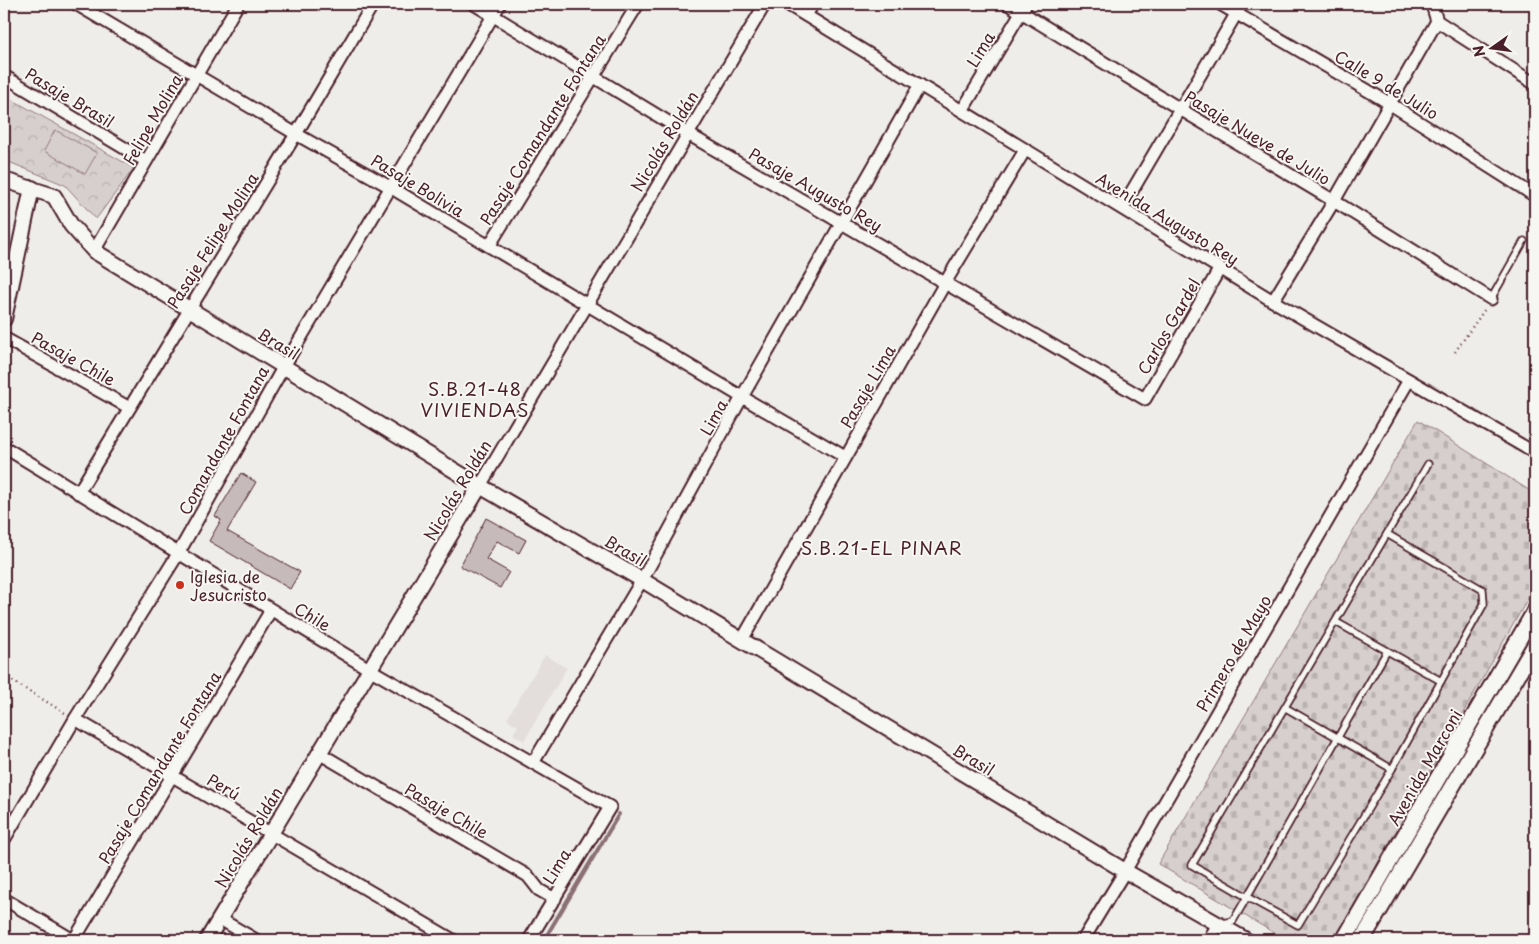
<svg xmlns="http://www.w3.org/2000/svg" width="1539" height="944" font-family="'Playpen Sans',sans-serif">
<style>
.built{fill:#e3dedc}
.grass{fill:url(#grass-dots);stroke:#90777c}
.cemetery{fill:url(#cemetery-stones);stroke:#90777c}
.park{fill:url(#park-crowns);stroke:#90777c}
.garden{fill:#d7cfce;stroke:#90777c}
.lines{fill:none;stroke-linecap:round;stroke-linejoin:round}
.stream{stroke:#8a6f74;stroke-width:4}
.building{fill:#c6babb;stroke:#4a1f2b}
.service-casing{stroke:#4a1f2b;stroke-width:9}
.minor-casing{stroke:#4a1f2b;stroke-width:15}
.tertiary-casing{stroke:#4a1f2b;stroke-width:18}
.secondary-casing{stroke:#4a1f2b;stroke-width:19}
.path{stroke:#4a1f2b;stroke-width:2.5;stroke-dasharray:1 4;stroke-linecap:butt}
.service{stroke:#f6f6f2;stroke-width:5.5}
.minor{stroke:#f6f6f2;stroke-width:11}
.tertiary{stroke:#f6f6f2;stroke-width:14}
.secondary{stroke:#f6f6f2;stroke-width:15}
.poi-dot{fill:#c8321e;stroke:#f6f6f2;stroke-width:2}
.labels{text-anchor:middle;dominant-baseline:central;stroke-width:4;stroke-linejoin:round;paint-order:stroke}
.street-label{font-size:16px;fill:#4a1f2b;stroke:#f6f6f2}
.poi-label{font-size:16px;fill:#4a1f2b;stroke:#f6f6f2;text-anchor:start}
.neighbourhood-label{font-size:18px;letter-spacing:1px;fill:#4a1f2b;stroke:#f6f6f2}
</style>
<defs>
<pattern id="grass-dots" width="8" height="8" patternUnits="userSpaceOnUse" patternTransform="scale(1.25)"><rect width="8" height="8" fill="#d7cfce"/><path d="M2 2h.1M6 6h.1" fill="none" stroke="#bab1b1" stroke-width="1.8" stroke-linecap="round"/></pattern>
<pattern id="cemetery-stones" width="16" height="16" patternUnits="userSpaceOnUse" patternTransform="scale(1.25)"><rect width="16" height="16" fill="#d7cfce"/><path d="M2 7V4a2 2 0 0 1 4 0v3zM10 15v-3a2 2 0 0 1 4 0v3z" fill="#bab1b1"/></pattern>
<pattern id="park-crowns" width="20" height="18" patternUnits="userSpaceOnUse" patternTransform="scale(1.25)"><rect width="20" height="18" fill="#d7cfce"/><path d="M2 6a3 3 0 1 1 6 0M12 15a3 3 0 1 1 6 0" fill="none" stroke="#bab1b1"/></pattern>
</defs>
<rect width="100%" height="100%" fill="#efedea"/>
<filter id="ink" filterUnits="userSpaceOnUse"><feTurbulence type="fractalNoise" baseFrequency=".02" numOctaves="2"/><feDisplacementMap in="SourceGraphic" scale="10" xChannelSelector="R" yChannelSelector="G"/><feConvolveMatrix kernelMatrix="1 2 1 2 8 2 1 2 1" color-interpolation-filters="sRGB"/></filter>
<g filter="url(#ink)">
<polygon class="built" points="545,655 567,668 524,741 513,734 518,726 507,719"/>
<polygon class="grass" points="1535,623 1535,630 1353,940 1349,940"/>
<polygon class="cemetery" points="1418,420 1535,494 1535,586 1334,940 1286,940 1158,864"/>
<polygon class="park" points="4,95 134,168 96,219 65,185 4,160"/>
<polygon class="garden" points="55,130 97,153 85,174 44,151"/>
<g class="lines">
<polyline class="stream" points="544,940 619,814"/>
</g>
<g class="building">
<polygon points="241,473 256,482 227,531 300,572 290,589 209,541 221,520 215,516"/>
<polygon points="486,518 526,540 519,553 497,541 486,559 509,572 500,588 460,566"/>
</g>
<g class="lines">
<g class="service-casing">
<g id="service">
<polyline points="1491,299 1524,241"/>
<polyline points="1387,534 1483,590 1484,604 1392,769"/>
<polyline points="1336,622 1441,681"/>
<polyline points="1387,651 1247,897 1192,865 1428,464"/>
<polyline points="1223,923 1233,921 1247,897 1298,925 1392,769 1286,708"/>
</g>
</g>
<g class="minor-casing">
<g id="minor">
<polyline points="76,4 296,134 390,187 742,397 845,457"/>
<polyline points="474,4 688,134 1145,399 1220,268"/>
<polyline points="787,4 1273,301 1535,453"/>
<polyline points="1008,4 1180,109 1334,201 1491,299"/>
<polyline points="1220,4 1389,103 1535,196"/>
<polyline points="1430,4 1432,5 1437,21 1535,84"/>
<polyline points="806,15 813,4"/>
<polyline points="4,76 146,161"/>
<polyline points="962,111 1026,4"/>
<polyline points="1122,208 1242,4"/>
<polyline points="489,246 638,4"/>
<polyline points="94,251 238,4"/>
<polyline points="1273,301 1334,201 1437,21"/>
<polyline points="4,338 128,407"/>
<polyline points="4,447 369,669 610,807 529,940"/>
<polyline points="480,486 765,4"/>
<polyline points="78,493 296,134 373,4"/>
<polyline points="742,640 945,283 1025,150"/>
<polyline points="75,719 453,940"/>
<polyline points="319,753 528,876 539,890 555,899"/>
<polyline points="533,763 642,580 742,397 920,85"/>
<polyline points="4,840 75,719 178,554 284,366 500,4"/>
<polyline points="4,899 73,940"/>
<polyline points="220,919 256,940"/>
<polyline points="74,940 271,610"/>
<polyline points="1083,940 1125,871 1409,380"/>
<polyline points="1209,940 1218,924"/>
</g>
</g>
<g class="tertiary-casing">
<g id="tertiary">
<polyline points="4,180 54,196 71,225 94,251 480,486 642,580 1125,871 1246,940"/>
<polyline points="4,319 32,188"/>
<polyline points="207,940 480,486"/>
</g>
</g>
<g class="secondary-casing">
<g id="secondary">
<polyline points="1344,940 1535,611"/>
<polyline points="1362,940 1535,645"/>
</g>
</g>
<g class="path">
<polyline points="1455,352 1485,309"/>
<polyline points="4,676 65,713"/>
</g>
<use href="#service" class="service"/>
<use href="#minor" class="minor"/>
<use href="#tertiary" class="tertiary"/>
<use href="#secondary" class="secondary"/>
</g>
</g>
<circle class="poi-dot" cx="180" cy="585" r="5"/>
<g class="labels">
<g class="street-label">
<text transform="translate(980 49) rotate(-59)">Lima</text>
<text transform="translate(1387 84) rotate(31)">Calle 9 de Julio</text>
<text transform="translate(70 97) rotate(31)">Pasaje Brasil</text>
<text transform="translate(152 119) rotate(-60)">Felipe Molina</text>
<text transform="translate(542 129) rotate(-58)">Pasaje Comandante Fontana</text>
<text transform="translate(1258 137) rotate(31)">Pasaje Nueve de Julio</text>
<text transform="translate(664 141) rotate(-59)">Nicolás Roldán</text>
<text transform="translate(418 185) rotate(31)">Pasaje Bolivia</text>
<text transform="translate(816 189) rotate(30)">Pasaje Augusto Rey</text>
<text transform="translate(1168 218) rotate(31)">Avenida Augusto Rey</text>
<text transform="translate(212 240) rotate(-58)">Pasaje Felipe Molina</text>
<text transform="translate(1168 326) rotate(-60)">Carlos Gardel</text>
<text transform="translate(279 343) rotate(31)">Brasil</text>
<text transform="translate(74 358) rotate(29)">Pasaje Chile</text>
<text transform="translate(867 386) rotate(-60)">Pasaje Lima</text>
<text transform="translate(713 417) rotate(-61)">Lima</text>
<text transform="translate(223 440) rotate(-61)">Comandante Fontana</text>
<text transform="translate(457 490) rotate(-59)">Nicolás Roldán</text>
<text transform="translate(626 550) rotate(30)">Brasil</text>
<text transform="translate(313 616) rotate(31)">Chile</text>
<text transform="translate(1233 653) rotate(-60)">Primero de Mayo</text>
<text transform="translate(974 759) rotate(31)">Brasil</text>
<text transform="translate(159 767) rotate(-59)">Pasaje Comandante Fontana</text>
<text transform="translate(1424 767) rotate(-60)">Avenida Marconi</text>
<text transform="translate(224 786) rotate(30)">Perú</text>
<text transform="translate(447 810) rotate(30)">Pasaje Chile</text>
<text transform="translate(248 837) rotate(-59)">Nicolás Roldán</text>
<text transform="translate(556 866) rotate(-59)">Lima</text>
</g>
<g class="poi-label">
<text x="190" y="576">Iglesia de<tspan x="190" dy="18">Jesucristo</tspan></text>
</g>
<g class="neighbourhood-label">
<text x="475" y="388">S.B.21-48<tspan x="475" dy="21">VIVIENDAS</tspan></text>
<text x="882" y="547">S.B.21-EL PINAR</text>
</g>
</g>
<rect width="1539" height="944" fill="none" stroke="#f6f6f2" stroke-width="20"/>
<rect x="10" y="10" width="1519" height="924" fill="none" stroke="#4a1f2b" stroke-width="2" filter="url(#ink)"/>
<g transform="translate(1492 48) rotate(256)" stroke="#f6f6f2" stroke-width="4" paint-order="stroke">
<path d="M0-4L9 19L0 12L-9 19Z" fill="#4a1f2b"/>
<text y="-8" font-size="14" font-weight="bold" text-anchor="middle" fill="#4a1f2b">N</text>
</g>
</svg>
